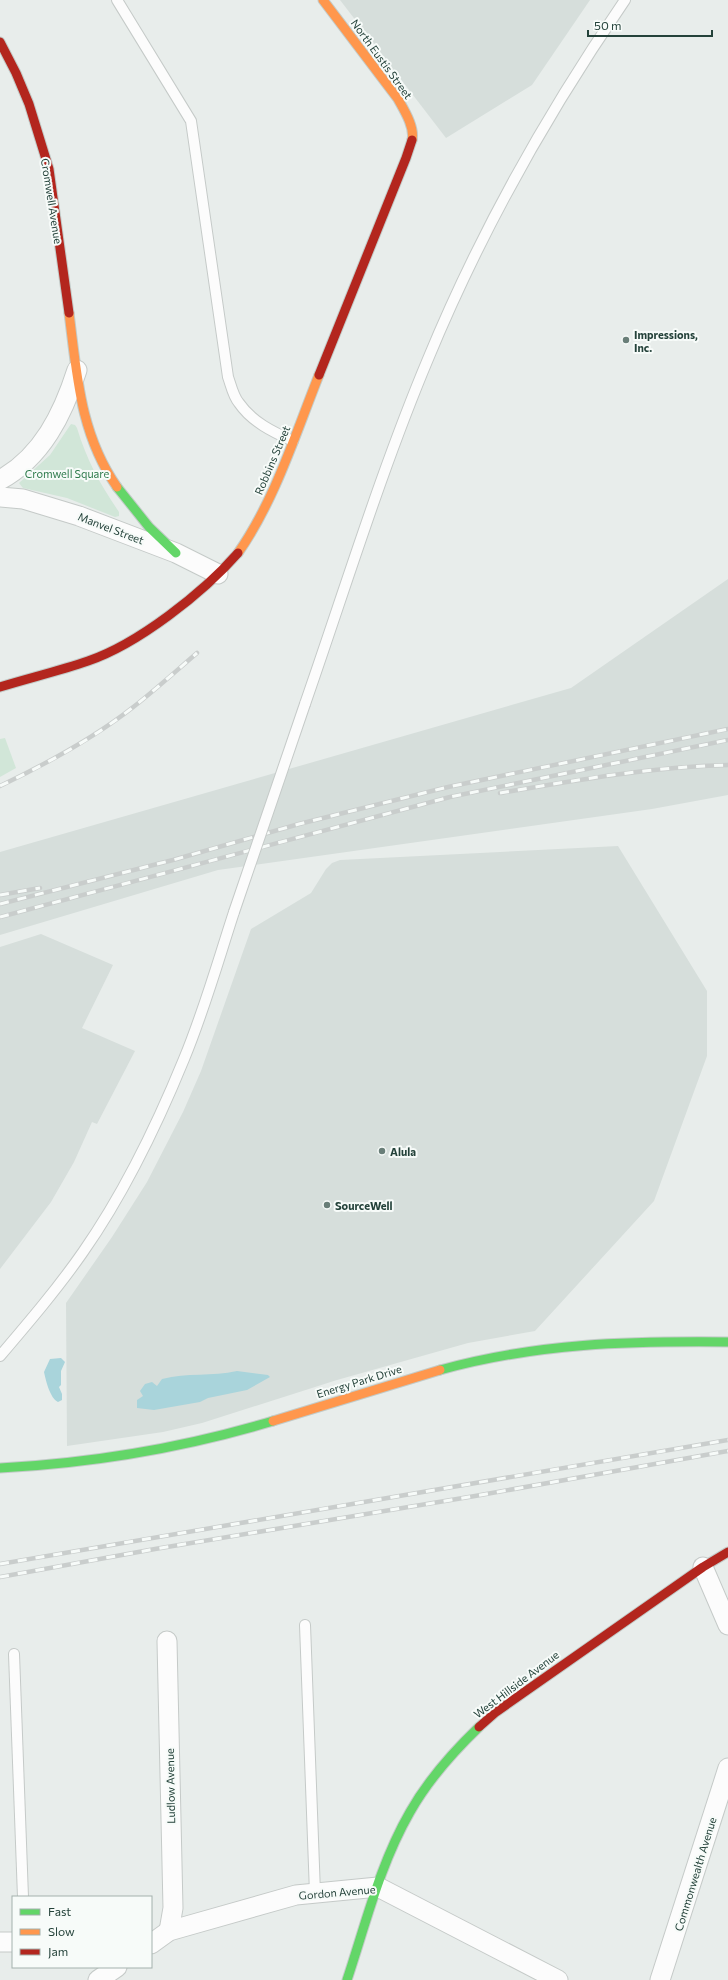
<svg xmlns="http://www.w3.org/2000/svg" width="728" height="1980" font-family="Commissioner,sans-serif">
<style>
.built{fill:#d6dedb}
.green{fill:#d1e6d8}
.water{fill:#a9d4db}
.lines{fill:none;stroke-linecap:round;stroke-linejoin:round}
.lane-casing{stroke:#c5cac8;stroke-width:12}
.street-casing{stroke:#c5cac8;stroke-width:21}
.fast-casing{stroke:#c3cbc8;stroke-width:11}
.slow-casing{stroke:#c3cbc8;stroke-width:11}
.jam-casing{stroke:#c3cbc8;stroke-width:11}
.lane{stroke:#fcfcfc;stroke-width:10}
.street{stroke:#fcfcfc;stroke-width:19}
.fast{stroke:#63d668;stroke-width:9}
.slow{stroke:#ff974d;stroke-width:9}
.jam{stroke:#b3261e;stroke-width:9}
.rail-casing{stroke:#c9cdcc;stroke-width:4.5}
.rail{stroke:#f7fbf9;stroke-width:3;stroke-dasharray:9;stroke-linecap:butt}
.lane-bridge-casing{stroke:#c5cac8;stroke-width:12;stroke-linecap:butt}
.lane-bridge{stroke:#fcfcfc;stroke-width:10}
.poi-dot{fill:#697e78;stroke:#f7fbf9;stroke-width:1.5}
.labels{text-anchor:middle;dominant-baseline:central;stroke-width:4;stroke-linejoin:round;paint-order:stroke}
.street-label{font-size:11px;fill:#24423a;stroke:#f7fbf9}
.poi-label{font-size:11px;font-weight:bold;fill:#24423a;stroke:#f7fbf9;text-anchor:start}
.park-label{font-size:11px;fill:#2d7a4b;stroke:#f7fbf9}
</style>
<rect width="100%" height="100%" fill="#e8edeb"/>
<g class="built">
<polygon points="340,0 590,0 532,85 446,138"/>
<polygon points="728,579 728,795 652,809 218,870 0,935 0,852 571,688"/>
<polygon points="618,846 707,991 707,1056 654,1201 535,1331 468,1343 337,1380 202,1423 163,1432 67,1446 66,1303 112,1237 147,1182 183,1112 201,1071 251,929 311,893 326,869 332,863 340,860"/>
<polygon points="41,934 113,965 82,1028 135,1051 97,1124 92,1122 74,1162 51,1202 0,1269 0,947"/>
</g>
<g class="green">
<path d="M71 424 75 425 77 428C87 461 100 484 119 512V516L115 517 67 498 23 488 19 483 50 455Z"/>
<polygon points="5,738 16,768 0,777 0,739"/>
</g>
<g class="water">
<path d="M61 1358 65 1362 61 1371V1385L59 1387 62 1394V1400L58 1402C50 1398 46 1381 44 1372L50 1359Z"/>
<path d="M237 1371 268 1375 270 1377 247 1390 208 1398 200 1402 154 1410 137 1408V1400L143 1396 140 1391 145 1384 152 1382 157 1386 162 1379C187 1372 212 1377 237 1371Z"/>
</g>
<g class="lines">
<g class="lane-casing">
<g id="lane">
<path d="M117 0 191 121 228 377C231 385 233 396 239 403 252 422 273 432 293 441"/>
<path d="M305 704C345 589 381 471 428 359 480 233 548 112 625 0"/>
<path d="M0 1356C29 1322 58 1288 83 1252 125 1192 157 1125 184 1059 204 1011 218 961 234 912"/>
<polyline points="305,1625 315,1893"/>
<polyline points="14,1654 23,1897"/>
</g>
</g>
<g class="street-casing">
<g id="street">
<path d="M0 480C42 457 63 414 77 370"/>
<polyline points="0,497 23,499 79,516 176,553 218,574"/>
<polyline points="703,1567 728,1625"/>
<polyline points="167,1641 173,1908 169,1931"/>
<polyline points="0,1942 13,1942"/>
<polyline points="151,1944 169,1931 296,1895 378,1887 558,1980"/>
<polyline points="98,1980 117,1967"/>
<polyline points="660,1980 728,1768"/>
</g>
</g>
<g class="fast-casing">
<g id="fast">
<polyline points="117,487 149,527 176,553"/>
<path d="M440 1370C538 1343 628 1341 728 1342"/>
<path d="M0 1468C94 1463 183 1448 273 1421"/>
<path d="M347 1980C366 1923 380 1864 410 1812 428 1780 453 1752 479 1727"/>
</g>
</g>
<g class="slow-casing">
<g id="slow">
<path d="M323 0 398 99C404 110 415 127 412 140"/>
<path d="M69 313C77 375 80 434 117 487"/>
<path d="M238 553C275 500 295 435 319 375"/>
<polyline points="273,1421 440,1370"/>
</g>
</g>
<g class="jam-casing">
<g id="jam">
<polyline points="0,42 16,73 29,104 49,169 69,313"/>
<polyline points="319,375 406,158 412,140"/>
<path d="M0 687C29 678 59 671 88 661 138 644 203 593 238 553"/>
<polyline points="479,1727 496,1712 703,1567 728,1552"/>
</g>
</g>
<use href="#lane" class="lane"/>
<use href="#street" class="street"/>
<use href="#fast" class="fast"/>
<use href="#slow" class="slow"/>
<use href="#jam" class="jam"/>
<g class="rail-casing">
<g id="rail">
<path d="M0 786C46 764 91 740 132 708 154 691 176 671 197 653"/>
<path d="M500 793C576 780 651 767 728 765"/>
<polyline points="0,895 40,888"/>
<polyline points="0,904 173,860 299,824 448,787 728,729"/>
<polyline points="0,917 450,797 728,740"/>
<polyline points="0,1564 728,1440"/>
<polyline points="0,1577 155,1549 475,1496 728,1451"/>
</g>
</g>
<use href="#rail" class="rail"/>
<g class="lane-bridge-casing">
<polyline id="lane-bridge" points="234,912 305,704"/>
</g>
<use href="#lane-bridge" class="lane-bridge"/>
</g>
<g class="poi-dot">
<circle cx="626" cy="340" r="4"/>
<circle cx="382" cy="1151" r="4"/>
<circle cx="327" cy="1205" r="4"/>
</g>
<g class="labels">
<g class="street-label">
<text transform="translate(382 59) rotate(54)">North Eustis Street</text>
<text transform="translate(52 201) rotate(81)">Cromwell Avenue</text>
<text transform="translate(272 460) rotate(-67)">Robbins Street</text>
<text transform="translate(111 528) rotate(21)">Manvel Street</text>
<text transform="translate(359 1381) rotate(-17)">Energy Park Drive</text>
<text transform="translate(516 1684) rotate(-37)">West Hillside Avenue</text>
<text transform="translate(170 1786) rotate(-91)">Ludlow Avenue</text>
<text transform="translate(695 1874) rotate(-73)">Commonwealth Avenue</text>
<text transform="translate(337 1892) rotate(-5)">Gordon Avenue</text>
</g>
<g class="poi-label">
<text x="634" y="334">Impressions,<tspan x="634" dy="13">Inc.</tspan></text>
<text x="390" y="1151">Alula</text>
<text x="335" y="1205">SourceWell</text>
</g>
<g class="park-label">
<text x="67" y="473">Cromwell Square</text>
</g>
</g>
<rect x="12" y="1896" width="140" height="72" fill="#f7fbf9" stroke="#a3b1ad"/>
<rect x="20" y="1909" width="20" height="6" fill="#63d668" stroke="#a3b1ad"/>
<text x="48" y="1916" font-size="12" fill="#24423a">Fast</text>
<rect x="20" y="1929" width="20" height="6" fill="#ff974d" stroke="#a3b1ad"/>
<text x="48" y="1936" font-size="12" fill="#24423a">Slow</text>
<rect x="20" y="1949" width="20" height="6" fill="#b3261e" stroke="#a3b1ad"/>
<text x="48" y="1956" font-size="12" fill="#24423a">Jam</text>
<path d="M588 30v6h124v-6" fill="none" stroke="#24423a" stroke-width="2"/>
<text x="594" y="30" font-size="12" fill="#24423a" stroke="#f7fbf9" stroke-width="3" paint-order="stroke">50 m</text>
</svg>
